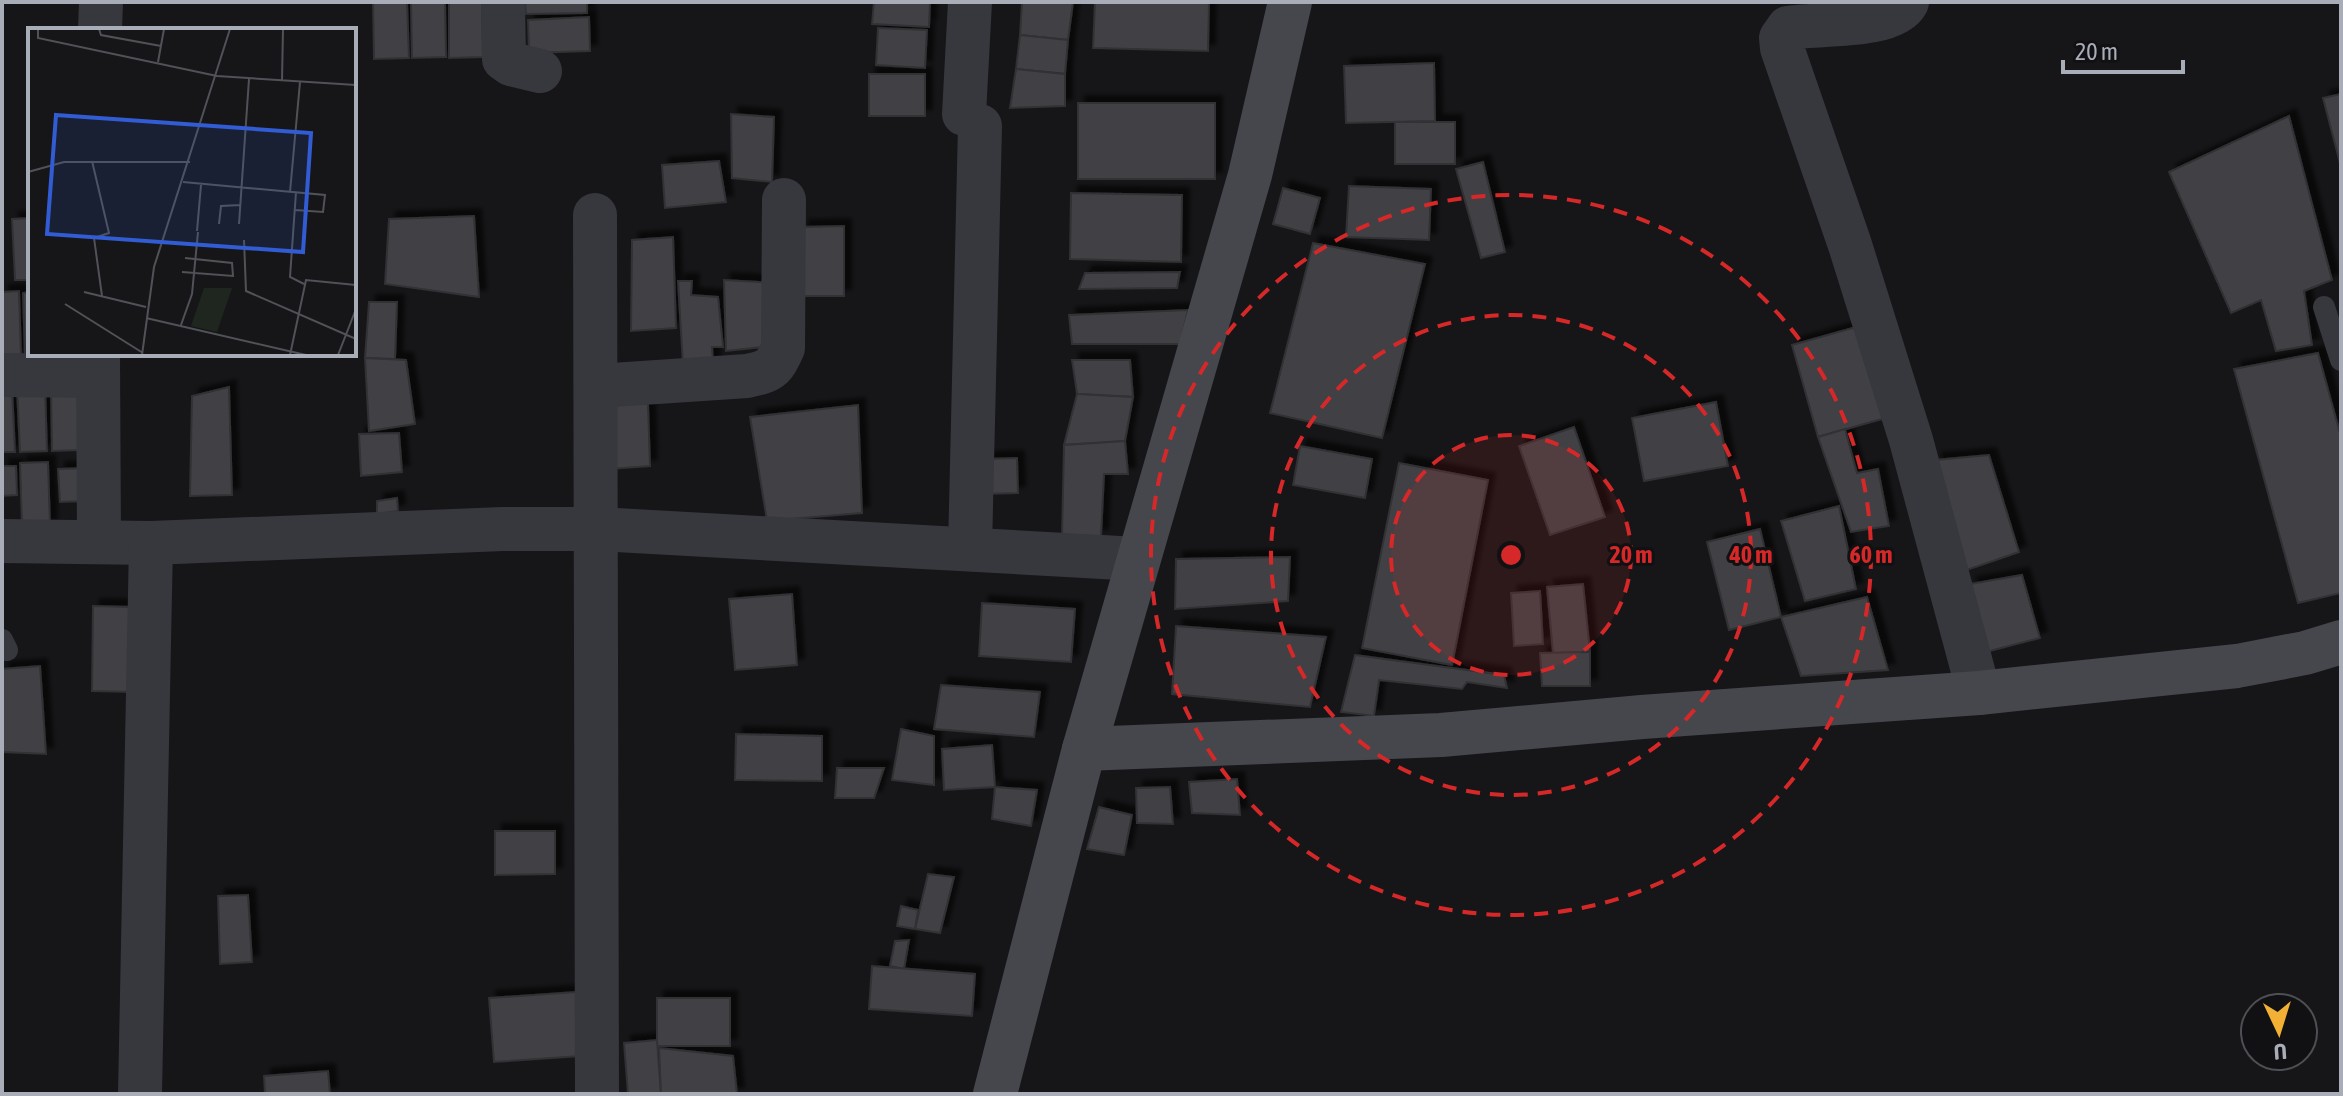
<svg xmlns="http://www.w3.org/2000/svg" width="2343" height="1096" font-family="'Asap Condensed',sans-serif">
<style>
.building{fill:#404145;stroke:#303034;stroke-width:2;filter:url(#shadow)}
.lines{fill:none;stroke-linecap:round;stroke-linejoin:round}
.lane{stroke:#37383d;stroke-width:22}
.street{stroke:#37383d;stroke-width:44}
.secondary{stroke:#45474d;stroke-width:44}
.ring{fill:none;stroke:#d62828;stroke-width:4;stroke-dasharray:14 10}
.inset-road{fill:none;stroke:#505258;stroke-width:2}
.view{fill:#325cd3;fill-opacity:0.15;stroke:#325cd3;stroke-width:4}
.inset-edge{fill:none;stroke:#a8adb8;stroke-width:4}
.centre{fill:#d62828;stroke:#111113;stroke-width:4}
.ring-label{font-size:24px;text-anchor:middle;font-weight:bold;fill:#d62828;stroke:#111113;stroke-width:6;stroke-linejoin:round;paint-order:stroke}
</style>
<defs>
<filter id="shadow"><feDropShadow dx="7" dy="-7" stdDeviation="2" flood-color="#0009"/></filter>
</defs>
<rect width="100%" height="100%" fill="#161618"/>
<g class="building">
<polygon points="373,2 407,2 409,58 374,59"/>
<polygon points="411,2 445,2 446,57 412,58"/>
<polygon points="449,2 482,2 483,57 449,58"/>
<polygon points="525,2 587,2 587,13 526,14"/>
<polygon points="874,2 930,2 929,27 872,24"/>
<polygon points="1022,2 1073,2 1068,40 1020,35"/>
<polygon points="1095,2 1209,2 1208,51 1093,48"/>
<polygon points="589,17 590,51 529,53 528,20"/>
<polygon points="878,28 927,30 925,68 876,65"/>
<polygon points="1020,35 1068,40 1065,74 1016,69"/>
<polygon points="1434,63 1435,121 1346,123 1344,66"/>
<polygon points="1016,69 1065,74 1065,106 1010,108"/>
<rect x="869" y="74" width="56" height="42"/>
<polygon points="2341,94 2341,167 2323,98"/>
<rect x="1078" y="103" width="137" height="76"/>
<polygon points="731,114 774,117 772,182 732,178"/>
<polygon points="2289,116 2332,280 2304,291 2312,345 2276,351 2261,300 2231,313 2169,172"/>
<rect x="1395" y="122" width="60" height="42"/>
<polygon points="719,161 726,202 665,208 662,165"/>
<polygon points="1483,162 1505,252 1481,258 1456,169"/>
<polygon points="1349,186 1431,189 1429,240 1346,237"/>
<polygon points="1283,188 1320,198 1310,234 1273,224"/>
<polygon points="1071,193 1182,195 1181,262 1070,259"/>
<polygon points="474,216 479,297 385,284 389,219"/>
<polygon points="30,218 30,280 15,280 12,219"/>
<polygon points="844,226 844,296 802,296 802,227"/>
<polygon points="673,237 676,328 631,331 632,240"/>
<polygon points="1313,243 1425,264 1382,438 1270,413"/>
<polygon points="1180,272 1177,288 1079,289 1085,273"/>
<polygon points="724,280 775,283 772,346 726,351"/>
<polygon points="678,281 692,281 691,295 718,297 723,347 712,347 713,363 683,365"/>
<polygon points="19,291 21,355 2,355 2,292"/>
<polygon points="30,292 30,354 25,356 23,293"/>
<polygon points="369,302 397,302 395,359 365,358"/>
<polygon points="1188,310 1180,344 1072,344 1069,315"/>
<polygon points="1874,322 1900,414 1818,437 1792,345"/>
<polygon points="2318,353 2341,437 2341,593 2298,603 2234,369"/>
<polygon points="365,358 406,360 415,424 369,431"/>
<polygon points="1072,360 1130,360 1133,397 1077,394"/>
<polygon points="78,386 80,450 52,451 51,388"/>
<polygon points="45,387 47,451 20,452 17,388"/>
<polygon points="229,387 232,495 190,496 192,396"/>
<polygon points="12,388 15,452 2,452 2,389"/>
<polygon points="1077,394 1133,397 1125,441 1064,445"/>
<polygon points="1716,402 1728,466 1644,481 1632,418"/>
<polygon points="611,404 648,404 650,466 610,469"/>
<polygon points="858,405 862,513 767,521 750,417"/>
<polygon points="1574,427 1605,517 1550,535 1519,446"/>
<polygon points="1845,429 1857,473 1878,469 1889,526 1851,532 1818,437"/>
<polygon points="399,433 402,472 361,476 359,434"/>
<polygon points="1125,441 1128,474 1104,474 1101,536 1062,536 1064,445"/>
<polygon points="1300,446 1372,459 1365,498 1293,485"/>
<polygon points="1989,455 2019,552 1961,572 1935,460"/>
<polygon points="1017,458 1018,493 985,494 984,459"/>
<polygon points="48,462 50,526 22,526 20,463"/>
<polygon points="1399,463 1488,480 1452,665 1362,648"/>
<polygon points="2,466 16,466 17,495 2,496"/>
<polygon points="84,468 85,501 60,502 58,469"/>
<polygon points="397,498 398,511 377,514 377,501"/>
<polygon points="1839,506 1856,589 1805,601 1781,521"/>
<polygon points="1760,529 1781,617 1729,630 1707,542"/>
<polygon points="1290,557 1288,601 1175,609 1176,559"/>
<polygon points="2022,575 2040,638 1986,652 1970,584"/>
<polygon points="1583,584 1590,652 1553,653 1547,587"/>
<polygon points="1540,591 1543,644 1514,646 1511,593"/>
<polygon points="792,594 797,665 735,670 729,599"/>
<polygon points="1867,597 1888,670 1801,676 1781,617"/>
<polygon points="982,603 1075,609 1071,662 979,656"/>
<polygon points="93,606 134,607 132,692 92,691"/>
<polygon points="1176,626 1326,637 1310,707 1172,694"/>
<polygon points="1590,652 1590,686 1542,686 1540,653"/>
<polygon points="1355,655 1504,675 1507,688 1467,682 1462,689 1379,680 1374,716 1341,712"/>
<polygon points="40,666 46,754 2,752 2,669"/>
<polygon points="941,685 1040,692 1034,737 934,729"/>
<polygon points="901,729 934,736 934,785 892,780"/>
<polygon points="736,734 822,736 822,781 735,780"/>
<polygon points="992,745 995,787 944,790 942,749"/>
<polygon points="837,768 884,768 874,798 835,798"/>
<polygon points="1237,779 1240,815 1192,813 1189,782"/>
<polygon points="995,787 1037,790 1031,826 992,819"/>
<polygon points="1170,787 1173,824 1137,823 1136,788"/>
<polygon points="1099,807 1132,815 1124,855 1087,849"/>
<polygon points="495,831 555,831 555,874 495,875"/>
<polygon points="928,874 954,877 940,933 915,929"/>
<polygon points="248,895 252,962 220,964 218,896"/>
<polygon points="901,906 918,910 915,929 897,926"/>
<polygon points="909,940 904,969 890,966 895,941"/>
<polygon points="872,966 975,974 972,1016 869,1009"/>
<polygon points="590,991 595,1055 494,1062 489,998"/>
<rect x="657" y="998" width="73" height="48"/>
<polygon points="657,1040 661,1094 628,1094 624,1043"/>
<polygon points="659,1048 733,1056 737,1094 661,1094"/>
<polygon points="328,1071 330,1094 265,1094 264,1076"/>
</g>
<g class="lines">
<g class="lane">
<polyline points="2324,307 2341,360"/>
<polyline points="2,640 7,650"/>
</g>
<g class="street">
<polyline points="503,2 504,59 511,64 540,71"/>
<path d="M1907 2C1893 29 1816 23 1788 28L1781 38 1782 48 1850 245 1911 440 1979 693"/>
<polyline points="100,30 101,2"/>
<polyline points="964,114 970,2"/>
<polyline points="595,215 597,1094"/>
<polyline points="98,354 99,542"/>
<polyline points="2,375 98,376"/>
<path d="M597 386 747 376C770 371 773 370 783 348L784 200"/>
<polyline points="2,541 151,543 503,529 598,529 1138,559"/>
<polyline points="970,549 980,126"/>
<polyline points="140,1094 151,543"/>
</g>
<g class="secondary">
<polyline points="1084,749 1441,735 1642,717 1979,693 2237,666 2305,653 2341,642"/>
<polyline points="995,1094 1084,749 1250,175 1290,2"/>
</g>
</g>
<circle cx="1511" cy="555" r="120" fill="#d62828" fill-opacity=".12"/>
<g class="ring">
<circle cx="1511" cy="555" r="120"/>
<circle cx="1511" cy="555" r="240"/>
<circle cx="1511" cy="555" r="360"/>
</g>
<g transform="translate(28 28)">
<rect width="328" height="328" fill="#161618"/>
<path d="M176 260H204L189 304 163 298Z" fill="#1e261f"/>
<path class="inset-road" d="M10 1V10L189 48 328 57M71 1 73 7 133 18M130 34 136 1M254 53 255 1M64 133 81 205 66 210 74 268M0 144 36 134H162M155 154 297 167 295 184 267 182M262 164 272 54M268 164 262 249 276 256M191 196 193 178 213 177M211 196 221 51M169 203 173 157M216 212 218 263 328 311M154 244 205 248 204 235 157 230M56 264 118 279M37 276 115 325M118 290 278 327M153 297 164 266 170 204M114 327 126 239 202 1M262 327 278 252 328 257M310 327 328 281"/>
<path class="view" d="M28 87 283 105 275 224 19 206Z"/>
<rect width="328" height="328" class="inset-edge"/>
</g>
<circle cx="1511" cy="555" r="12" class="centre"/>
<g class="ring-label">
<text x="1631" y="563">20 m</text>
<text x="1751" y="563">40 m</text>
<text x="1871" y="563">60 m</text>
</g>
<rect width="2343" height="1096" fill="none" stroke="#a8adb8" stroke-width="8"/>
<g transform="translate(2279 1032) rotate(176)"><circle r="38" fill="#111113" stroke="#4d4f55" stroke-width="2"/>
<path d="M0-6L14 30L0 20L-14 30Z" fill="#f2b134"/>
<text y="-12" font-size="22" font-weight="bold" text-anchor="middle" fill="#a8adb8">U</text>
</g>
<path d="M2063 60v12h120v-12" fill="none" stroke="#a8adb8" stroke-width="4"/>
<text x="2075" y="60" font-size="24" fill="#a8adb8" stroke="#111113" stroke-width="6" paint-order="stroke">20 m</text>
</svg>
